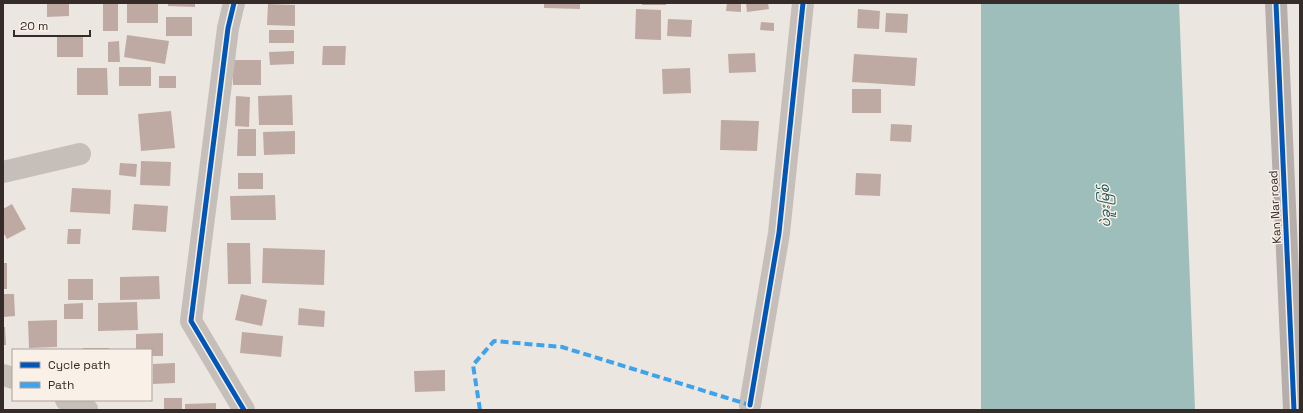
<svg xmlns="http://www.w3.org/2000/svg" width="1303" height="413" font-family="'Space Grotesk','Noto Sans Myanmar',sans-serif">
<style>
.water{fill:#9ebebb}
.building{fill:#bfaaa3}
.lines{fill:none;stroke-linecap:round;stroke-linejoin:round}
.street{stroke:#c5beb9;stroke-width:22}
.secondary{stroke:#b6aeaa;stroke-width:22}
.quiet{stroke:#3ea3eb;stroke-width:4;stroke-dasharray:8 4;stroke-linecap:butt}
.cycleway-casing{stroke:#f9f0e8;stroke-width:8}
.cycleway{stroke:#0057b8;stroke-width:5}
.labels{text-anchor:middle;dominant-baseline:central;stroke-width:3;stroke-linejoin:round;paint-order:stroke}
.street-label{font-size:12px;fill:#352b28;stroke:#f9f0e8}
.water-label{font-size:13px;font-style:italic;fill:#1f5555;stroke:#f9f0e8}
</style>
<rect width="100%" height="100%" fill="#ece6e1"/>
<polygon class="water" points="981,3 1179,3 1195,410 981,410"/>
<g class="building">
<polygon points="47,3 69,3 69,16 47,17"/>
<rect x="103" y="3" width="15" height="28"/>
<rect x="127" y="3" width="31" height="20"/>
<polygon points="168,3 195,3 195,7 168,6"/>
<polygon points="544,3 580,3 580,9 544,8"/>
<rect x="642" y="3" width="24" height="2"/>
<polygon points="727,3 741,3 741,12 726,11"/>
<polygon points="746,3 768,3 769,9 747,12"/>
<polygon points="268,4 295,5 295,26 267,25"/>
<polygon points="636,9 661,10 661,40 635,39"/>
<polygon points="858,9 880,11 879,29 857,28"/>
<polygon points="886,13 908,14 907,33 885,32"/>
<rect x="166" y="17" width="26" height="19"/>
<polygon points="668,19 692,20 691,37 667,36"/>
<polygon points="761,22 774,23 774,31 760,30"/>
<rect x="269" y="30" width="25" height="13"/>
<polygon points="127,35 169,41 165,64 124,57"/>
<rect x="57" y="36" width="26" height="21"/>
<polygon points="119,41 120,62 108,62 108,42"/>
<polygon points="323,46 346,46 345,65 322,65"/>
<polygon points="294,51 294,64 270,65 269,52"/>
<polygon points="755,53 756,72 729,73 728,54"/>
<polygon points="854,54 917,58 915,86 852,82"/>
<rect x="233" y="60" width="28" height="25"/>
<rect x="119" y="67" width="32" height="19"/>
<polygon points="77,68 107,68 108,95 77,95"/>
<polygon points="690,68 691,93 663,94 662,69"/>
<rect x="159" y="76" width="17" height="12"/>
<rect x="852" y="89" width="29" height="24"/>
<polygon points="292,95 293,125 259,125 258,96"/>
<polygon points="236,96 250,97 249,127 235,126"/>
<polygon points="171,111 175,148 141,151 138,114"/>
<polygon points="721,120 759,121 757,151 720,150"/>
<polygon points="891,124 912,125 911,142 890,141"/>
<polygon points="238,129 256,129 256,156 237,156"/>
<polygon points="295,131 295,154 264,155 263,132"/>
<polygon points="141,161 171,162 170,186 140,185"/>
<polygon points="120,163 137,164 136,177 119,175"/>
<rect x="238" y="173" width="25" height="16"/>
<polygon points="856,173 881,174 880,196 855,195"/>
<polygon points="72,188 111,190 110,214 70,212"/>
<polygon points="275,195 276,220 231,220 230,196"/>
<polygon points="12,204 26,229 7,239 3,232 3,209"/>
<polygon points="134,204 168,206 166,232 132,230"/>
<polygon points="68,229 81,229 80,244 67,244"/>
<polygon points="227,243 250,243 251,284 228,284"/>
<polygon points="263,248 325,250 324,285 262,283"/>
<rect x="3" y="263" width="4" height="26"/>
<polygon points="159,276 160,299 120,300 120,277"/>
<rect x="68" y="279" width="25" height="21"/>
<polygon points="3,294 14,294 15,316 3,317"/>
<polygon points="241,294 267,300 262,326 235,320"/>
<polygon points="137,302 138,330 98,331 98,303"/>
<polygon points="83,303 83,319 64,319 64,304"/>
<polygon points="299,308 325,311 324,327 298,325"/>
<polygon points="57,320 57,347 29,348 28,321"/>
<polygon points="3,327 5,327 6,345 3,345"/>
<polygon points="242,332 283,336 281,357 240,353"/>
<polygon points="163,333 163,356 151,356 151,350 136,350 136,334"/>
<rect x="83" y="348" width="26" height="2"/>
<polygon points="175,363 175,383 153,384 153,364"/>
<polygon points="445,370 445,391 415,392 414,371"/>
<rect x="164" y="398" width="18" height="12"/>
<polygon points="216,403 216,410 185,410 185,404"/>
</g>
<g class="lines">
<g class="street">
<polyline points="234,3 228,28 191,321 244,410"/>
<polyline points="3,172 80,154"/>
<polyline points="3,375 13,378"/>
<polyline points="66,400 87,409"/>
<polyline points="750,405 779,233 803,3"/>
</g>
<polyline class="secondary" points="1276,3 1294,410"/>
<polyline class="quiet" points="480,410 473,365 494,341 562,347 750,405"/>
<g class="cycleway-casing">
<g id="cycleway">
<polyline points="234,3 228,28 191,321 244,410"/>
<polyline points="1276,3 1294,410"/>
<polyline points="750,405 779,233 803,3"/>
</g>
</g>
<use href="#cycleway" class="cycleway"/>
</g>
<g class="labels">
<g class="street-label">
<text transform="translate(1275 207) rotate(-93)">Kan Nar road</text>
</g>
<g class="water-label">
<text transform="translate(1105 206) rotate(-92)">ပဲခူးမြစ်</text>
</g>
</g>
<rect width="1303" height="413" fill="none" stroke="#352b28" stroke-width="8"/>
<rect x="12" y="349" width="140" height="52" fill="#f9f0e8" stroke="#aba19b"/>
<rect x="20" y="362" width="20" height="6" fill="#0057b8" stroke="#aba19b"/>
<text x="48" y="369" font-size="12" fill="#352b28">Cycle path</text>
<rect x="20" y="382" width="20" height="6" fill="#3ea3eb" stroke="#aba19b"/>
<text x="48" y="389" font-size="12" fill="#352b28">Path</text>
<path d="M14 30v6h76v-6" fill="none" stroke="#352b28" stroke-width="2"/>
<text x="20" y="30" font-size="12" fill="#352b28" stroke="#f9f0e8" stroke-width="3" paint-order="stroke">20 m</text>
</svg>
